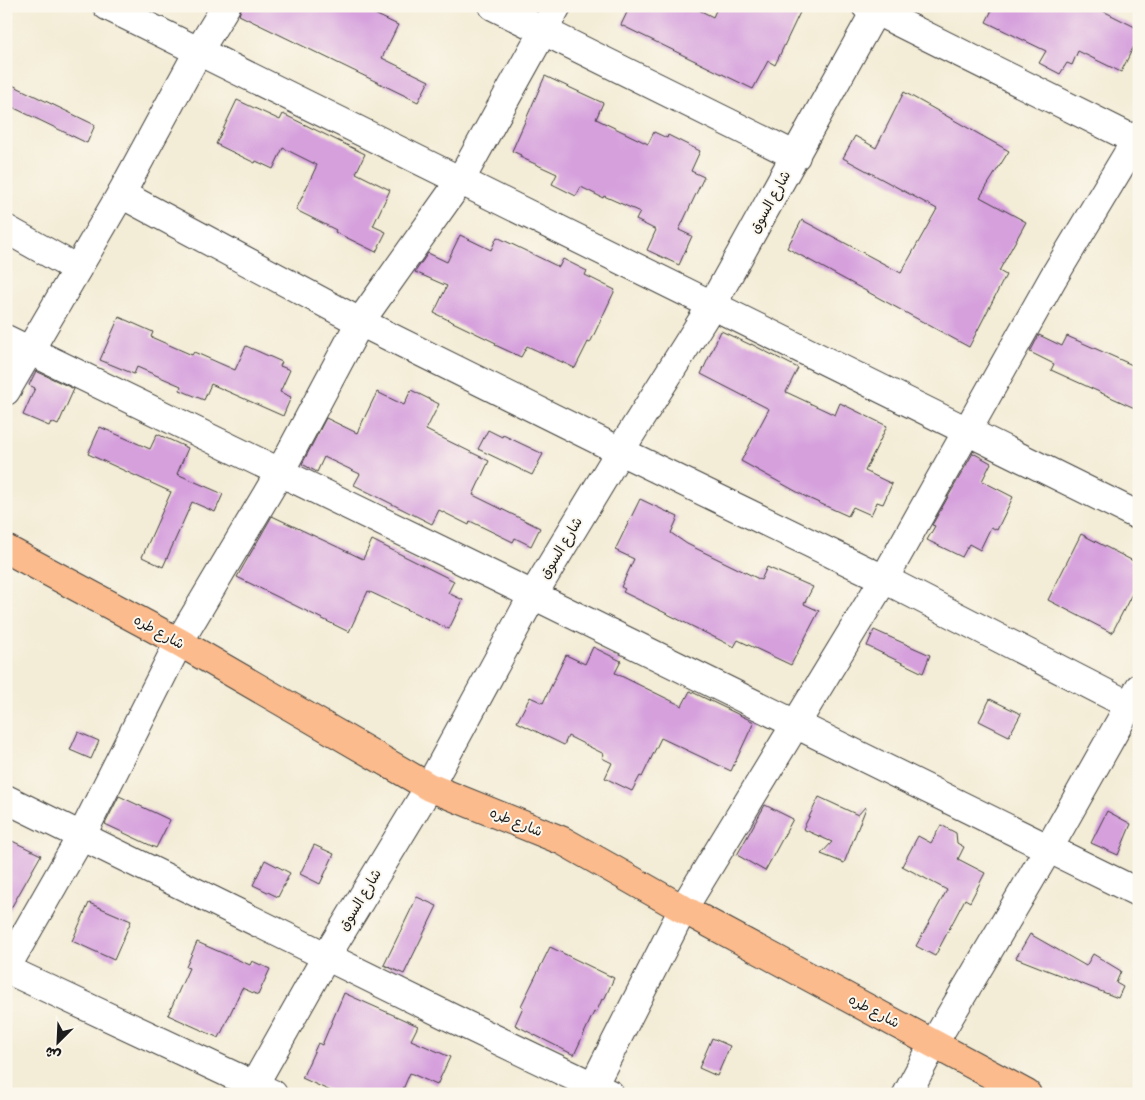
<svg xmlns="http://www.w3.org/2000/svg" width="1145" height="1100" font-family="Pangolin,'Playpen Sans Arabic',sans-serif">
<style>
.building{fill:#d6a0dd}
.lines{fill:none;stroke-linecap:round;stroke-linejoin:round}
.minor-casing{stroke:#3c3b38;stroke-width:30}
.major-casing{stroke:#3c3b38;stroke-width:30}
.minor{stroke:#fff;stroke-width:28}
.major{stroke:#fbbb8c;stroke-width:28}
.labels{text-anchor:middle;dominant-baseline:central;stroke-width:4;stroke-linejoin:round;paint-order:stroke}
.street-label{font-size:14px;fill:#1c1c1c;stroke:#fbf7ec}
</style>
<rect width="100%" height="100%" fill="#fbf7ec"/>
<filter id="ink" filterUnits="userSpaceOnUse"><feTurbulence type="fractalNoise" baseFrequency=".02" numOctaves="2"/><feDisplacementMap in="SourceGraphic" scale="10" xChannelSelector="R" yChannelSelector="G"/><feConvolveMatrix kernelMatrix="1 2 1 2 8 2 1 2 1" color-interpolation-filters="sRGB"/></filter>
<filter id="wash" filterUnits="userSpaceOnUse"><feTurbulence type="fractalNoise" baseFrequency=".0096" numOctaves="4" result="noise"/><feDisplacementMap in="SourceGraphic" scale="20" xChannelSelector="R" yChannelSelector="G"/><feGaussianBlur stdDeviation="1.12" result="paint"/><feColorMatrix in="noise" values="0 0 0 0 0 0 0 0 0 0 0 0 0 0 0 0 0 1.4 0 .05"/><feComposite in="paint" operator="in"/></filter>
<g filter="url(#wash)">
<rect width="100%" height="100%" fill="#f3ecd6"/>
<g id="blocks">
<g class="building">
<polygon points="242,6 358,6 398,25 382,58 429,81 418,102 239,15"/>
<polygon points="630,6 691,6 713,17 718,6 803,6 775,65 768,61 753,89 621,25"/>
<polygon points="994,6 1093,6 1139,29 1139,36 1121,72 1078,51 1072,65 1067,63 1060,74 1039,63 1046,51 986,22"/>
<polygon points="545,76 603,103 596,119 648,144 654,132 667,138 668,135 700,151 691,171 704,177 679,230 692,236 679,265 647,250 656,230 636,220 640,212 604,196 603,198 581,187 576,196 552,184 557,174 520,157 521,155 512,151"/>
<polygon points="6,82 95,125 87,143 6,104"/>
<polygon points="904,92 1009,151 980,197 1026,222 999,271 1006,275 969,347 787,248 802,220 901,273 937,209 843,158 855,136 876,148"/>
<polygon points="237,100 280,120 283,114 365,154 356,173 390,190 373,226 386,232 376,252 335,232 336,230 296,210 317,165 283,148 273,169 256,161 255,163 216,144"/>
<polygon points="460,235 491,250 497,237 559,267 563,259 587,271 585,275 615,290 590,343 588,342 575,368 527,346 521,357 495,345 496,343 434,313 447,286 415,272 428,253 447,262"/>
<polygon points="119,317 153,332 151,337 192,355 194,352 235,370 246,346 282,362 280,366 290,370 280,392 291,397 283,416 211,384 204,400 180,390 181,386 137,367 134,374 100,360"/>
<polygon points="721,331 751,345 751,344 798,368 786,392 835,415 840,403 887,426 865,471 892,484 883,504 877,502 871,515 853,507 848,516 808,498 741,461 769,409 701,374"/>
<polygon points="1039,335 1062,346 1067,336 1139,368 1139,410 1051,370 1054,364 1030,352"/>
<polygon points="36,371 74,389 58,425 51,422 49,426 23,415 35,388 29,385"/>
<polygon points="411,390 439,404 426,430 489,461 473,495 540,528 531,546 515,538 513,542 470,521 469,525 439,510 432,524 354,485 360,474 324,457 317,472 302,464 326,418 357,433 377,392 404,405"/>
<polygon points="100,427 150,449 157,434 188,448 177,474 223,494 215,512 192,502 163,567 142,557 171,492 88,454"/>
<polygon points="488,430 502,437 503,435 543,454 532,475 478,449"/>
<polygon points="973,453 991,463 982,481 1013,497 997,530 991,527 980,550 969,544 962,557 927,540 935,526 932,525"/>
<polygon points="640,499 678,517 671,533 687,544 761,580 767,567 813,587 804,604 819,611 791,665 738,640 734,647 623,592 625,589 621,587 634,559 615,550"/>
<polygon points="272,516 363,559 372,540 454,581 448,593 463,600 449,629 368,591 349,632 237,577"/>
<polygon points="1081,534 1139,564 1139,580 1112,633 1048,600"/>
<polygon points="874,630 930,655 923,673 867,646"/>
<polygon points="593,647 621,661 615,673 682,706 690,691 754,722 731,771 661,738 642,777 640,776 632,791 605,778 612,763 602,758 604,754 568,736 564,745 517,722 530,697 543,703 566,655 585,664"/>
<polygon points="990,699 1021,714 1009,736 979,721"/>
<polygon points="78,732 99,741 91,759 70,750"/>
<polygon points="119,796 170,820 156,848 105,824"/>
<polygon points="819,797 858,815 865,807 866,808 844,863 821,854 832,842 803,829"/>
<polygon points="765,805 793,819 765,871 737,855"/>
<polygon points="1107,811 1131,824 1118,855 1091,843"/>
<polygon points="941,825 956,833 957,843 964,847 958,859 985,873 970,902 965,899 935,956 916,946 947,890 902,866 918,836 931,843"/>
<polygon points="6,838 41,855 6,917"/>
<polygon points="314,845 334,854 320,884 300,874"/>
<polygon points="265,860 290,873 278,897 253,885"/>
<polygon points="417,897 437,906 404,974 384,965"/>
<polygon points="89,903 131,921 114,960 72,941"/>
<polygon points="1030,934 1086,966 1093,954 1121,971 1116,983 1123,987 1118,998 1016,958"/>
<polygon points="197,942 250,965 252,961 270,969 258,995 242,988 219,1038 168,1015 189,968 186,967"/>
<polygon points="550,947 614,978 604,1000 602,999 596,1013 594,1012 574,1055 515,1025 523,1007 521,1006"/>
<polygon points="344,993 418,1026 411,1040 450,1057 437,1085 410,1073 401,1094 337,1094 302,1078 318,1043 322,1045"/>
<polygon points="712,1038 730,1046 717,1076 699,1068"/>
</g>
</g>
</g>
<g filter="url(#ink)">
<use href="#blocks" fill-opacity="0" stroke="#3c3b38" stroke-width="1"/>
<g class="lines">
<g class="minor-casing">
<g id="minor">
<polyline points="107,6 1139,516"/>
<polyline points="493,6 796,156"/>
<polyline points="866,6 1139,142"/>
<polyline points="121,194 360,322 620,451 884,579 1129,705"/>
<polyline points="6,229 77,269"/>
<polyline points="6,339 533,595 1139,893"/>
<polyline points="6,391 121,194 198,52 226,6"/>
<polyline points="6,799 464,1024 610,1094"/>
<polyline points="6,968 82,835 179,642 280,472 360,322 460,181 557,6"/>
<polyline points="6,969 273,1094"/>
<polyline points="249,1094 326,957 429,787 533,595 620,451 712,305 878,6"/>
<polyline points="589,1094 683,909 884,579 1053,278 1139,135"/>
<polyline points="907,1094 934,1043 1049,848 1139,688"/>
</g>
</g>
<g class="major-casing">
<polyline id="major" points="6,549 179,642 429,787 563,841 683,909 1027,1094"/>
</g>
<use href="#minor" class="minor"/>
<use href="#major" class="major"/>
</g>
</g>
<g class="labels">
<g class="street-label">
<text transform="translate(770 202) rotate(-61)">شارع السوق</text>
<text transform="translate(561 548) rotate(-59)">شارع السوق</text>
<text transform="translate(159 632) rotate(29)">شارع طره</text>
<text transform="translate(516 822) rotate(22)">شارع طره</text>
<text transform="translate(360 900) rotate(-59)">شارع السوق</text>
<text transform="translate(874 1011) rotate(28)">شارع طره</text>
</g>
</g>
<rect width="1145" height="1100" fill="none" stroke="#fbf7ec" stroke-width="25"/>
<g transform="translate(58 1042) rotate(204)" stroke="#fbf7ec" stroke-width="4" paint-order="stroke">
<path d="M0-4L9 19L0 12L-9 19Z" fill="#1c1c1c"/>
<text y="-8" font-size="14" font-weight="bold" text-anchor="middle" fill="#1c1c1c">ش</text>
</g>
</svg>
